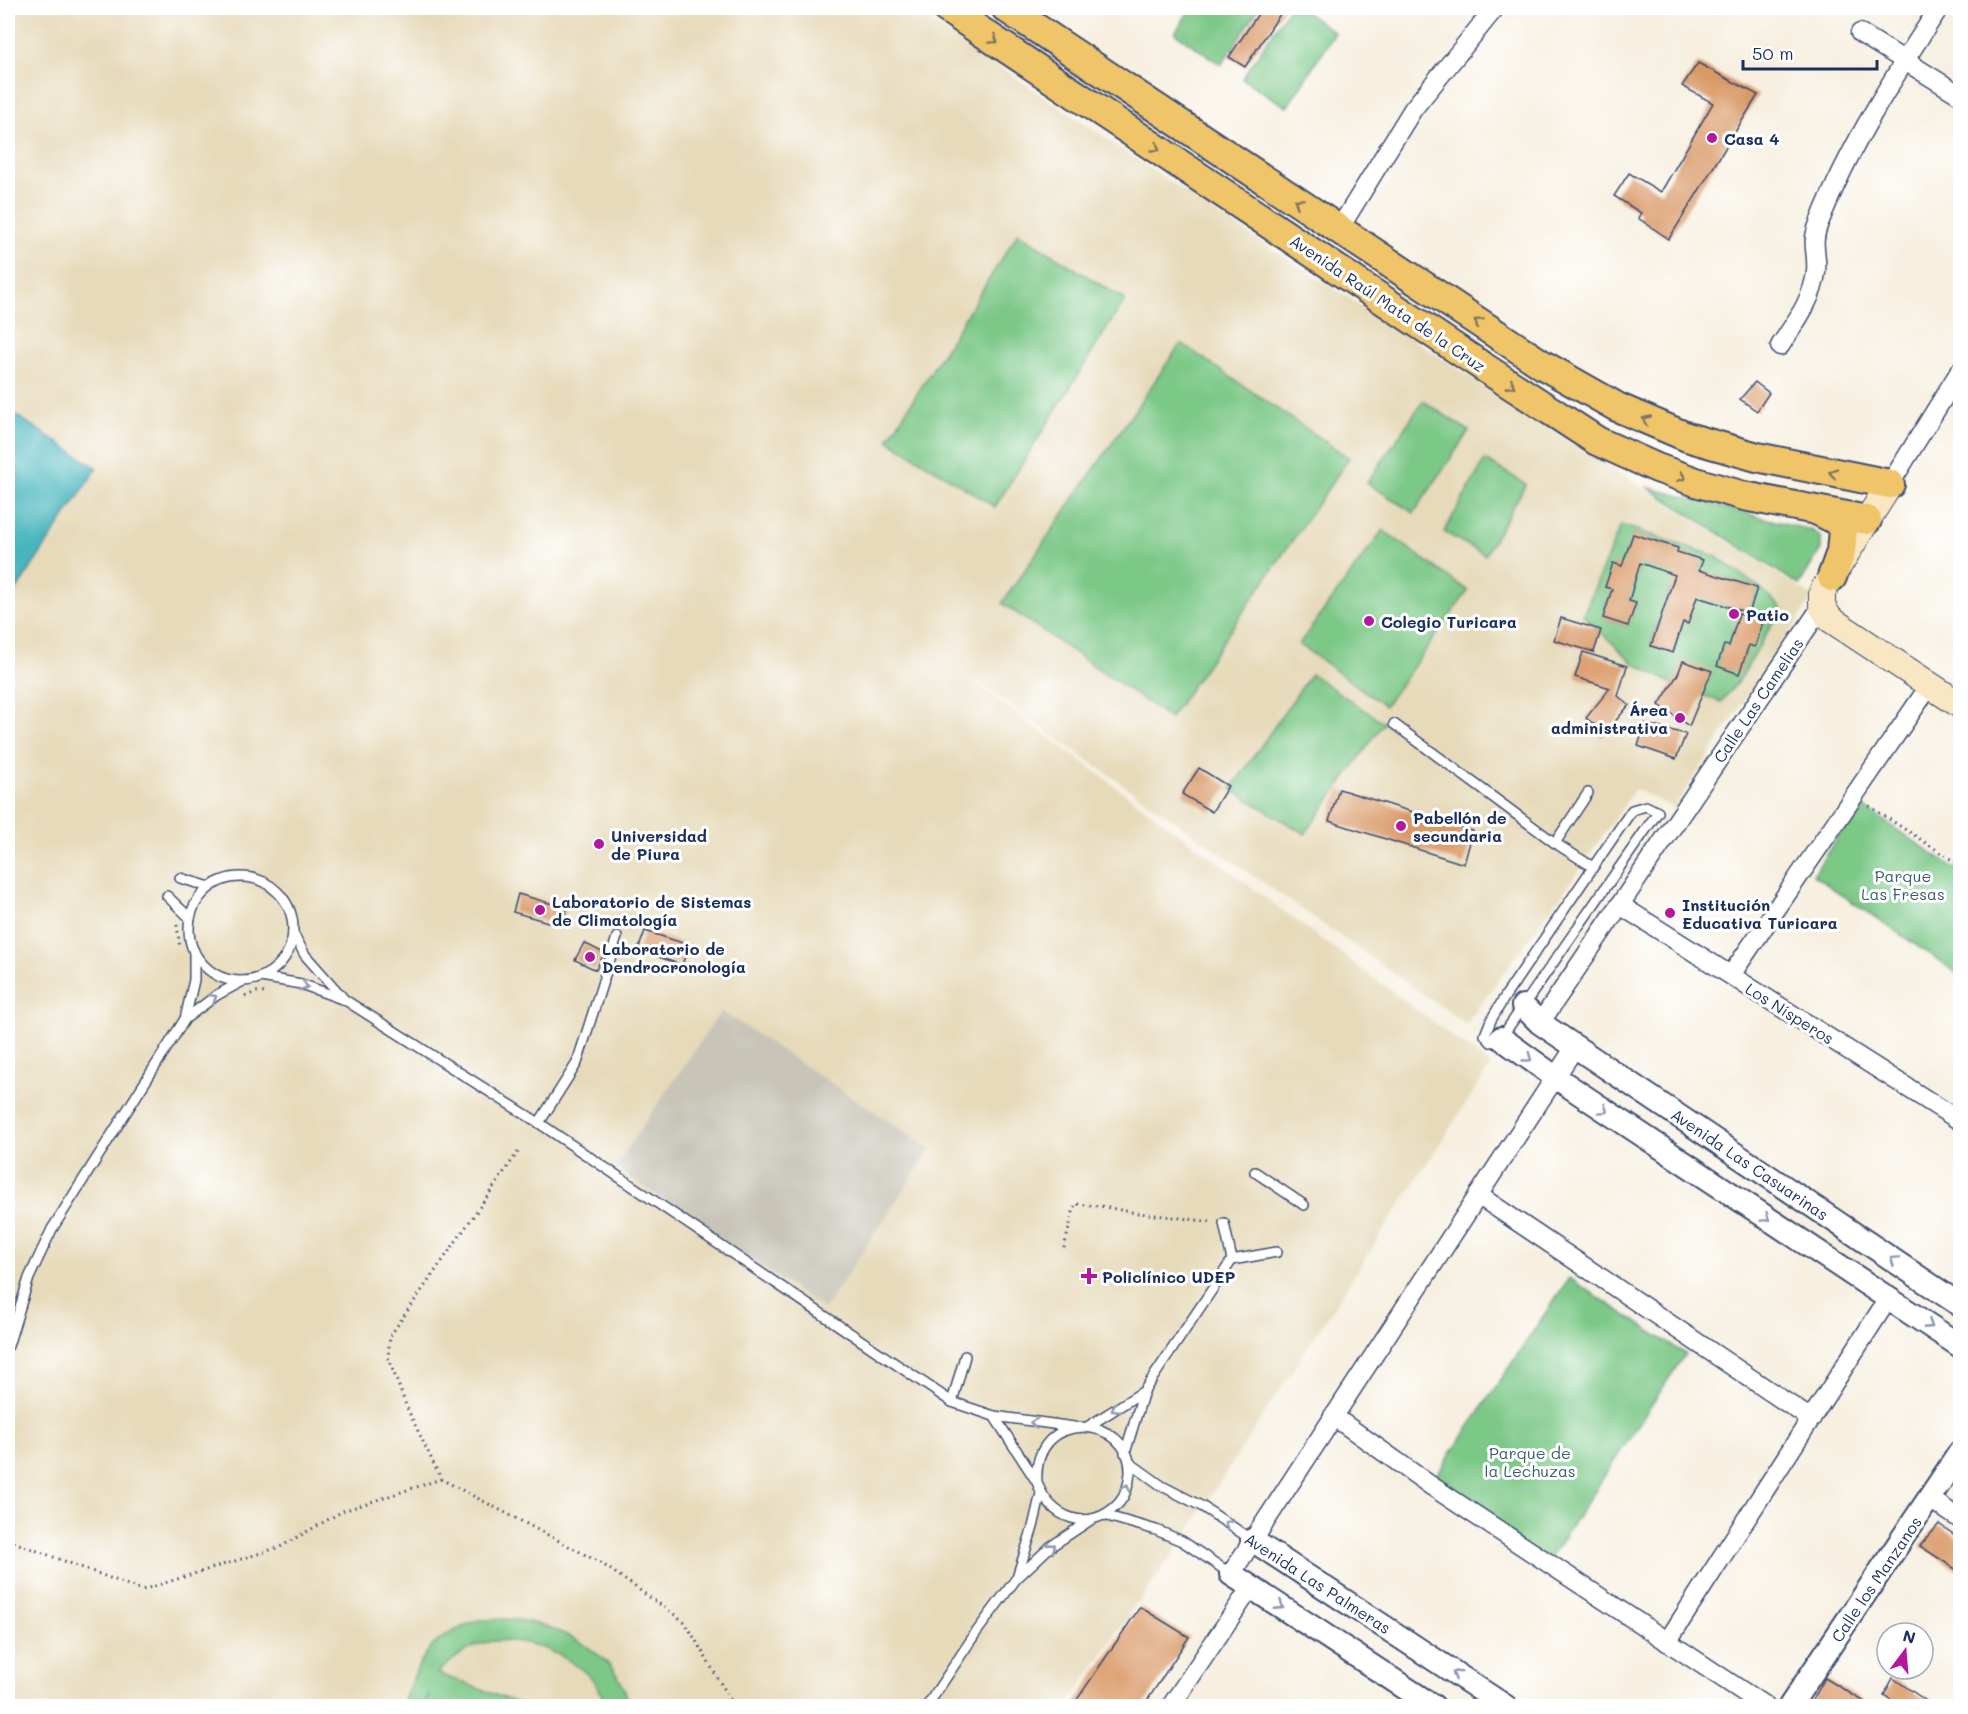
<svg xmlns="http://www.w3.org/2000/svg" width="1968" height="1714" font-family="Mali,sans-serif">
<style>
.built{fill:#e6daba}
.industrial{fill:#c8c4b8}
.green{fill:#7cc887;stroke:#4c7c72;stroke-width:1.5;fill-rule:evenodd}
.water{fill:#46b5bd;stroke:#30728e;stroke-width:1.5}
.building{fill:#da9a68}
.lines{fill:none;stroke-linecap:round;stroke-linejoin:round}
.service-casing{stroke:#3c4c72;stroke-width:12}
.minor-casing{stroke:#3c4c72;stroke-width:21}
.tertiary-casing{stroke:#3c4c72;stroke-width:26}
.secondary-casing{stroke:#3c4c72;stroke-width:28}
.primary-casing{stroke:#3c4c72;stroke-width:32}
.path{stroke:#3c4c72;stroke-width:3;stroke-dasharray:1.5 4.5;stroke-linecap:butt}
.service{stroke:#fff;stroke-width:9}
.minor{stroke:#fff;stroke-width:18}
.tertiary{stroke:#fff;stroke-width:22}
.secondary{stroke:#f9e7c3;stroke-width:26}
.primary{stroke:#f0c469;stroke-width:28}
.oneway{stroke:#7b7263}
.oneway2{stroke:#8d97ae}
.poi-dot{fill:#b5179e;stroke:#fff;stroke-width:2}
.labels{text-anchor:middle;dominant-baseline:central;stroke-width:6;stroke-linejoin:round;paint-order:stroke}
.poi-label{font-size:16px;font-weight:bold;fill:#1b2f5e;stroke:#fff;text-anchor:start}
.street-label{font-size:16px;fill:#1b2f5e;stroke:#fff}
.park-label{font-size:16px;fill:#385d6a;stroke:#fff}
</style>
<rect width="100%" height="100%" fill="#fff"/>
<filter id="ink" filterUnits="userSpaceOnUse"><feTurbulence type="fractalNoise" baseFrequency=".0167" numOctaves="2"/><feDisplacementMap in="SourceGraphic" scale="12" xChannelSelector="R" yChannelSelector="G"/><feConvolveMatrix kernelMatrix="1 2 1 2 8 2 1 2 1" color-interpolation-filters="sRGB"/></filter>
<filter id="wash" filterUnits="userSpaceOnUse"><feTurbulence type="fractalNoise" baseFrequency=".008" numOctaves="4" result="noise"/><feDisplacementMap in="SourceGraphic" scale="24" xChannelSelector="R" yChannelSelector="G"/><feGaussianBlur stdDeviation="1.35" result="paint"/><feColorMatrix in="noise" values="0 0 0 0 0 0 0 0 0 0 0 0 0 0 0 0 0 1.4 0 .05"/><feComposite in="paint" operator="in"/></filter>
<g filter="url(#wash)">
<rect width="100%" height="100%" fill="#f7f0e1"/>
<polygon class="built" points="8,8 912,8 1212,210 1813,597 1674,808 1635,789 1563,893 1466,1024 949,663 1491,1065 1172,1556 1138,1603 1136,1602 1128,1615 1130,1617 1114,1634 1116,1635 1067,1706 8,1706"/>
<polygon class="industrial" points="721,1011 931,1149 824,1309 615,1167"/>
<g class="green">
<polygon points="1191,8 1259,8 1221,65 1175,33"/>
<polygon points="1289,8 1300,8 1335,33 1287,107 1242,79"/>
<polygon points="1018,233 1125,300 995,507 888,440"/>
<polygon points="1181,343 1349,458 1170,718 1002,603"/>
<polygon points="1423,401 1469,431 1414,513 1367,483"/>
<polygon points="1485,460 1526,484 1485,555 1444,532"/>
<polygon points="1647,487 1813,531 1821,537 1821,549 1799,585"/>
<path d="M1621 525 1715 556 1764 591 1781 608 1741 678 1721 702 1673 684 1632 662 1583 615ZM1633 534 1678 548 1670 573 1625 558ZM1684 554 1702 560 1698 573 1674 587ZM1638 571 1630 595 1606 587ZM1712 574 1757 588 1749 613 1705 600ZM1670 589 1688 623 1661 615ZM1610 595 1635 603 1628 626 1603 618ZM1658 623 1681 629 1673 653 1651 646ZM1724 645 1746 652 1739 673 1717 666Z"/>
<polygon points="1383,530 1468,591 1385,706 1299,644"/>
<polygon points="1311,674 1384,723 1305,834 1231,789"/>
<polygon points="1859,804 1960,872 1960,975 1813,875"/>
<polygon points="1569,1278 1685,1354 1547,1563 1430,1485"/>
<path d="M479 1620C492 1620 505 1618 517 1620 564 1628 621 1655 629 1706H606C603 1699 600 1688 594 1681 570 1655 525 1635 488 1642 469 1646 451 1661 437 1673L525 1706H425L429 1694 424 1706H402C423 1654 424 1641 479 1620Z"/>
</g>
<polygon class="water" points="8,410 97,468 8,603"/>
<g id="blocks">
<g class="building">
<polygon points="1262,8 1284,8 1245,67 1229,57"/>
<polygon points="1698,63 1758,95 1669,239 1638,218 1641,213 1614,196 1629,173 1661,192 1713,103 1682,86"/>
<polygon points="1755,382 1769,393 1757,411 1740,399"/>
<polygon points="1633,534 1678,548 1677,552 1703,560 1699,570 1757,588 1749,613 1697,597 1688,624 1683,622 1673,653 1651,646 1675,575 1640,563 1629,601 1636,603 1628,626 1603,618 1612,589 1605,587 1613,563 1622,566"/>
<polygon points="1739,614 1763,622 1755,647 1749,645 1739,674 1717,666 1724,645 1729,646"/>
<polygon points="1561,618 1601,630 1594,652 1554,640"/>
<polygon points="1583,652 1627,666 1618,696 1629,705 1602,737 1594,730 1595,725 1586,718 1610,688 1575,677"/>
<polygon points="1683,661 1712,671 1689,726 1659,705 1678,674"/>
<polygon points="1645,724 1686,734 1676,759 1638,746"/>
<polygon points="1199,768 1228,786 1212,812 1182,794"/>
<polygon points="1339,789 1473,831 1464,864 1329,821"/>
<polygon points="518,894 567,908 562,926 513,912"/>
<polygon points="645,931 689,945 682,965 638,950"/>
<polygon points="584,943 604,953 596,970 575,960"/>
<polygon points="1939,1524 1960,1539 1960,1572 1920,1546"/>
<polygon points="1140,1607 1189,1637 1143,1707 1072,1707"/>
<polygon points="1825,1678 1873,1707 1809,1707"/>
<polygon points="1893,1678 1935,1707 1902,1707 1884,1695"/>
</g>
</g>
</g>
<g filter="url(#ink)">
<use href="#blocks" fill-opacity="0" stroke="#3c4c72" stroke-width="1.5"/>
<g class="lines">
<g class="service-casing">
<g id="service">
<polyline points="1394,724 1555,843"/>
<polyline points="1588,793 1555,843 1593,867"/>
<polygon points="1646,806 1658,812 1501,1038 1491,1042 1485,1035 1491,1020 1506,995 1632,810"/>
<circle cx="241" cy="929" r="52"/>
<polyline points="180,878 210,887"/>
<polyline points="167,896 190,918"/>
<polyline points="293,933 305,955 343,998"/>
<polyline points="261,977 301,984 345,1000 539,1123 952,1402 994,1416 1074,1427"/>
<polyline points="185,1019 217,995 243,981"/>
<polyline points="539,1123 577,1063 617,937"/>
<polyline points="1255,1172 1304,1205"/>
<polyline points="1224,1223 1232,1260 1277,1252"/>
<polyline points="8,1346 29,1278 52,1229 185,1019 194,980 194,951"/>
<polyline points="952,1402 965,1356"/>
<path d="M994 1416 1037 1482C1049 1519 1090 1534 1119 1503 1126 1495 1129 1484 1130 1473 1132 1414 1032 1407 1037 1482"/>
<polyline points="1087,1427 1144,1391"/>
<polyline points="1125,1453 1144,1391 1232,1260"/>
<polyline points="1130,1463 1162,1486 1203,1507 1252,1540"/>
<polyline points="1104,1515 1156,1530 1182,1541 1231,1574"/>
<polyline points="1017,1577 1033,1527 1041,1493"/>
<polyline points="927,1706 975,1634 1016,1579 1050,1547 1092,1519"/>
</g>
</g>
<g class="minor-casing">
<g id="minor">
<polyline points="1860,33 1960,95"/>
<polyline points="1339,229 1413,109 1495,8"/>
<path d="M1780 346C1794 324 1813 300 1816 272 1818 251 1810 246 1819 223 1849 147 1894 76 1939 8"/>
<polyline points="1890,484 1960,371"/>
<polyline points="1620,905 1960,1121"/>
<polyline points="1731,975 1930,685"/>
<polyline points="1540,1023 1822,606"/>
<polyline points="1478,1195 1811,1419"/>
<polyline points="1333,1416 1430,1485 1765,1706"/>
<polyline points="1930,1499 1960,1519"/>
<polyline points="1231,1574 1575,1047"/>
<polyline points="1667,1642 1888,1299"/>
<polyline points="1171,1706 1251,1587"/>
</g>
</g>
<g class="tertiary-casing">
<g id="tertiary">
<polyline points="1523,1006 1540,1023 1960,1305"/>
<polyline points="1501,1038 1555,1077 1960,1346"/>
<polyline points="1252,1540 1505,1706"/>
<polyline points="1231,1574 1433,1706"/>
<polyline points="1790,1706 1960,1452"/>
</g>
</g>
<g class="secondary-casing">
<polyline id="secondary" points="1890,484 1822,592 1822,606 1830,619 1960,705"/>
</g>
<g class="primary-casing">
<g id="primary">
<polyline points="946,8 1479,364 1597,441 1657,468 1699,483 1744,496 1867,520"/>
<polyline points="1006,8 1543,365 1617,407 1687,437 1757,457 1890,484"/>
<polyline points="1818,511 1836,520 1843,529 1841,552 1832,577"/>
</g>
</g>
<g class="path">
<polyline points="1869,806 1960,865"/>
<polyline points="177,925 180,948"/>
<polyline points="245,996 257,992 265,993"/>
<polyline points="518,1152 390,1336 388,1357 407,1408 441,1479 601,1563 685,1622 734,1706"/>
<polyline points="1064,1248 1075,1204 1100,1206 1131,1212 1213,1222"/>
<polyline points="8,1540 142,1590 280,1547 343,1511 441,1479"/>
</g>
<use href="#service" class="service"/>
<use href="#minor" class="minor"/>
<use href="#tertiary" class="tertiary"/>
<use href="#secondary" class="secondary"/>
<use href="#primary" class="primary"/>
</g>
<defs><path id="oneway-chevron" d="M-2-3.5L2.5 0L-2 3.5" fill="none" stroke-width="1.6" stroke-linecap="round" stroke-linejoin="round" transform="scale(1.5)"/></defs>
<g class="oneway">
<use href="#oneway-chevron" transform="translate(994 40) rotate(34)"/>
<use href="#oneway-chevron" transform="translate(1156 148) rotate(34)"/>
<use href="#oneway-chevron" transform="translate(1298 202) rotate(-146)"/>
<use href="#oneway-chevron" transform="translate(1478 322) rotate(-146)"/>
<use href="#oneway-chevron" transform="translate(1511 385) rotate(33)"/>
<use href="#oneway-chevron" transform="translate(1646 420) rotate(-157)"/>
<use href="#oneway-chevron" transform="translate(1833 473) rotate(-168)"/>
<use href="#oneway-chevron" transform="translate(1682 477) rotate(20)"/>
</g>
<g class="oneway2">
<use href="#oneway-chevron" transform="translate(304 986) rotate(16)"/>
<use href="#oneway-chevron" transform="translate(213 998) rotate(-32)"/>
<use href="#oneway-chevron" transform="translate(1528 1058) rotate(36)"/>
<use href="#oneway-chevron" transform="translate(1604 1110) rotate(34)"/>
<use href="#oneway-chevron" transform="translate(1766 1218) rotate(34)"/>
<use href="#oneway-chevron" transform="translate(1894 1260) rotate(-146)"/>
<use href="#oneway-chevron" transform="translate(1929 1325) rotate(33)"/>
<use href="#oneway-chevron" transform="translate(1115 1409) rotate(149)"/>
<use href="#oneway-chevron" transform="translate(1034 1423) rotate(-172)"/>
<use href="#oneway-chevron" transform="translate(1126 1488) rotate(-70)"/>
<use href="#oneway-chevron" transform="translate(1228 1524) rotate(-146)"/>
<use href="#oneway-chevron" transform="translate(1052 1547) rotate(-38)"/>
<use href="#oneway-chevron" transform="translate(1280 1606) rotate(33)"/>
<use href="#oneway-chevron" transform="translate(1456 1674) rotate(-147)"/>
</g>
</g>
<g class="poi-dot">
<circle cx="1712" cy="138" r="6"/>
<circle cx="1734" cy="614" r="6"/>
<circle cx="1369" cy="621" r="6"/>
<circle cx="1680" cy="718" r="6"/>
<circle cx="1401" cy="826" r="6"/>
<circle cx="599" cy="844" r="6"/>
<circle cx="540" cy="910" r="6"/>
<circle cx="1670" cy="913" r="6"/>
<circle cx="590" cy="957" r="6"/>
<path d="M1086 1267h6v6h6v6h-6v6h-6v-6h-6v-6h6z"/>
</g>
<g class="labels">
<g class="poi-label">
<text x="1724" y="138">Casa 4</text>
<text x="1746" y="614">Patio</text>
<text x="1381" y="621">Colegio Turicara</text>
<text x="1668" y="709" text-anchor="end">Área<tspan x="1668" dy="18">administrativa</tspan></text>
<text x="1413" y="817">Pabellón de<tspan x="1413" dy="18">secundaria</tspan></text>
<text x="611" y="835">Universidad<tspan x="611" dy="18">de Piura</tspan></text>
<text x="552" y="901">Laboratorio de Sistemas<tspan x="552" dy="18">de Climatología</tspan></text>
<text x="1682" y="904">Institución<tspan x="1682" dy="18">Educativa Turicara</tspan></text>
<text x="602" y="948">Laboratorio de<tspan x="602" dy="18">Dendrocronología</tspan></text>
<text x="1102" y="1276">Policlínico UDEP</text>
</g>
<g class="street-label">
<text transform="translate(1388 303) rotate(34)">Avenida Raúl Mata de la Cruz</text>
<text transform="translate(1758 700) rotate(-56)">Calle Las Camelias</text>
<text transform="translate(1790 1013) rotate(32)">Los Nísperos</text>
<text transform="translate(1750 1164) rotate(34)">Avenida Las Casuarinas</text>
<text transform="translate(1876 1579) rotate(-56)">Calle los Manzanos</text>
<text transform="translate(1318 1583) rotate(33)">Avenida Las Palmeras</text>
</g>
<g class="park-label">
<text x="1903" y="875">Parque<tspan x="1903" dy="18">Las Fresas</tspan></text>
<text x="1530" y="1452">Parque de<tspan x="1530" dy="18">la Lechuzas</tspan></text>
</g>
</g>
<rect width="1968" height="1714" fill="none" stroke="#fff" stroke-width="30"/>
<g transform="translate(1905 1651) rotate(16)"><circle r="28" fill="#ffffff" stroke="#a4acbf" stroke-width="1.5"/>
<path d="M0-4.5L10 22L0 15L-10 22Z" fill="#b5179e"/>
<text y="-9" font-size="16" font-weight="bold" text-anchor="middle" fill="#1b2f5e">N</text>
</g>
<path d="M1743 60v9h134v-9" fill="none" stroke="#1b2f5e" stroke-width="3"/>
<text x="1752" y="60" font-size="18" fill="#1b2f5e" stroke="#ffffff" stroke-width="4.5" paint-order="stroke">50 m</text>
</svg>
